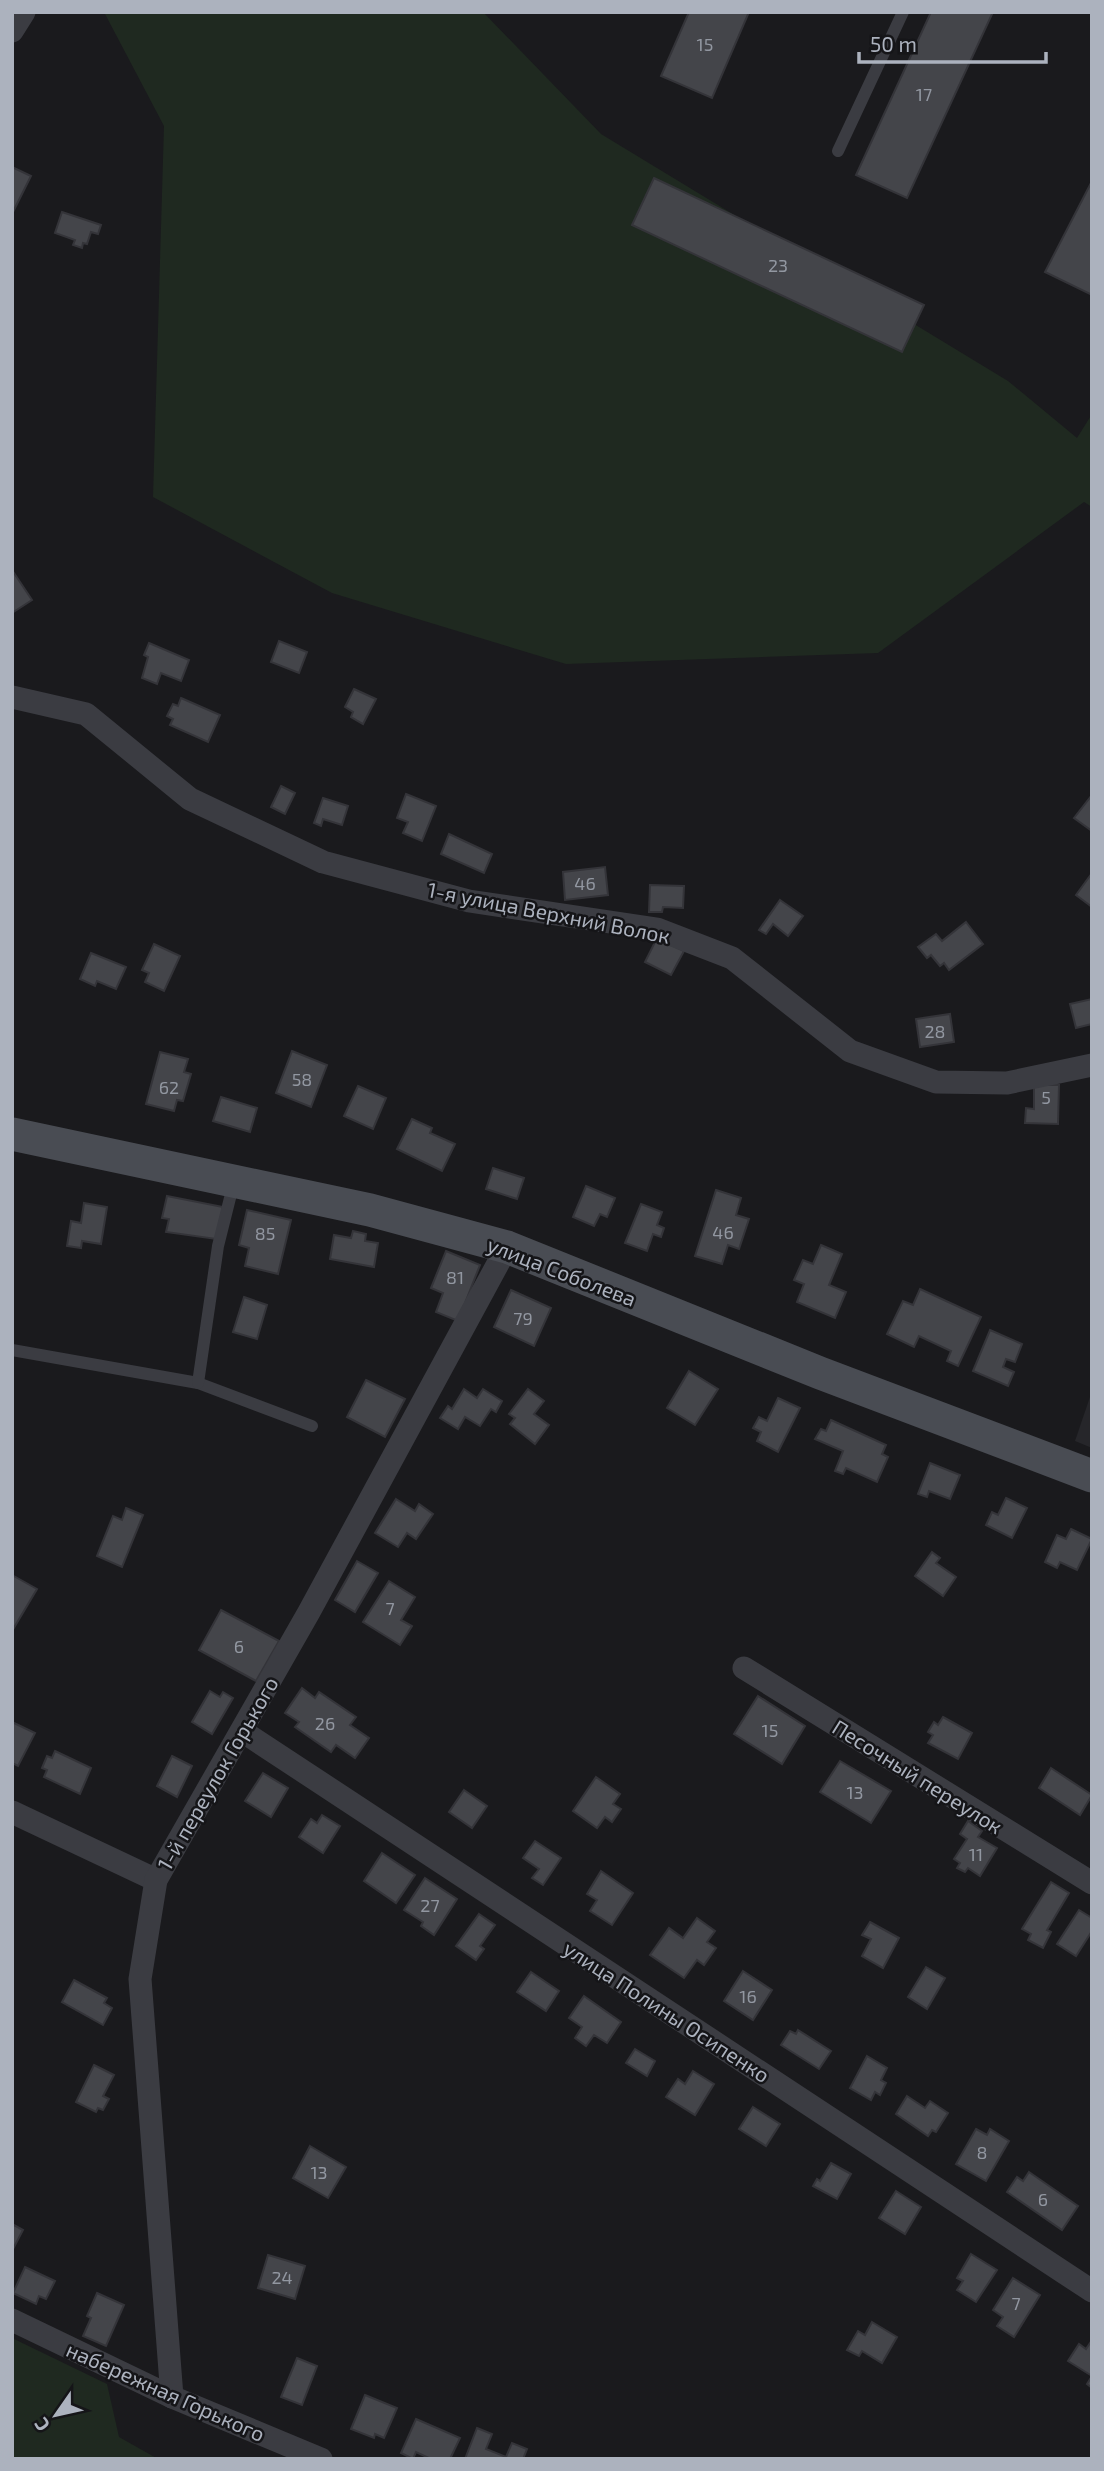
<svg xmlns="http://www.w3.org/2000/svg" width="1104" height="2471" font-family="'Exo 2',sans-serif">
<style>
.built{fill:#26262a}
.green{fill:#1f2920}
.building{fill:#44454a;stroke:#343439;stroke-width:2}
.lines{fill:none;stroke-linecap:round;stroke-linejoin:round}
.lane{stroke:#3b3c42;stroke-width:12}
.street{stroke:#3b3c42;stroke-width:23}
.secondary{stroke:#494c53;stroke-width:33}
.labels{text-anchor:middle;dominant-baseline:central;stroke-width:5;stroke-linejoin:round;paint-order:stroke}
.number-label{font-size:18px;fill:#9297a1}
.street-label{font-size:21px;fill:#acb2be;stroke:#151518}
</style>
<rect width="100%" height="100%" fill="#1a1a1d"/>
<polygon class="built" points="1092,1391 1092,1448 1075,1441"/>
<g class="green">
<polygon points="104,12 483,12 601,134 1008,381 1077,438 1092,414 1092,507 1084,502 878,653 566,664 332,593 153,497 164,126"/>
<polygon points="12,2338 107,2384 119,2437 158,2459 12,2459"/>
</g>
<g class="building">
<polygon points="689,12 749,12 712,98 661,76"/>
<polygon points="931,12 993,12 907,198 856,175"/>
<polygon points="12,167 31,176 13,212 12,211"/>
<polygon points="654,178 924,305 902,352 632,225"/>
<polygon points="1092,181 1092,295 1045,272"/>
<polygon points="62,212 101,225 98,234 91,232 87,244 83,243 82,248 73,245 75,240 55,233"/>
<polygon points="12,570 32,600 12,613"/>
<polygon points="279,641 307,652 299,673 271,662"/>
<polygon points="149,643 189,660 181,681 161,673 157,684 142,678 148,657 144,655"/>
<polygon points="354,689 376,699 363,724 351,717 353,712 345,707"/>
<polygon points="181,698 220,715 208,742 170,725 173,719 167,716 173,704 178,706"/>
<polygon points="281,786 295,793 285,814 271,807"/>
<polygon points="406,794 436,806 422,841 403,833 408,822 397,818"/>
<polygon points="1092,795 1092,831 1074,818"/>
<polygon points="323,798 348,806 342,825 323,819 321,826 314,823"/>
<polygon points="449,834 492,854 484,873 441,854"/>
<polygon points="605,867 608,895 565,900 563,872"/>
<polygon points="1092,873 1092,907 1076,895"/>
<polygon points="650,885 684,886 683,908 663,907 662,912 649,912"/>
<polygon points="780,900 803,916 788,936 773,924 766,934 759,930"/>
<polygon points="966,922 983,944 949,970 944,963 940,966 931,955 927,958 918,947 936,934 942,941"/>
<polygon points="657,938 684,951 671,975 645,962"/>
<polygon points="154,944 180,956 164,991 145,982 149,973 142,970"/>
<polygon points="91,953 126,967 116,989 97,981 95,986 80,979"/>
<polygon points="1092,999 1092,1024 1076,1028 1070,1004"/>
<polygon points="950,1014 954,1042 920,1047 916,1019"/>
<polygon points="292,1051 327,1065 311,1107 276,1093"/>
<polygon points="160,1052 188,1059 184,1072 191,1074 183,1101 177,1100 174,1111 146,1104"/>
<polygon points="1034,1085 1059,1085 1058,1124 1025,1123 1026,1108 1034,1109"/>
<polygon points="358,1086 386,1098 373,1129 344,1116"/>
<polygon points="221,1097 257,1108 250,1132 213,1121"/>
<polygon points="412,1119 432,1128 430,1133 455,1144 442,1171 397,1149"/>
<polygon points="493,1168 524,1178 517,1199 486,1189"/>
<polygon points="586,1186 615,1198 607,1217 600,1214 594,1226 573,1217"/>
<polygon points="716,1190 741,1198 736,1215 749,1219 739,1249 728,1245 722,1264 695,1256"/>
<polygon points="167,1196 223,1207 216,1239 166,1232 169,1219 162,1218"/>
<polygon points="84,1203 107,1207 101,1244 82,1241 81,1248 67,1246 71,1221 81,1223"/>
<polygon points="641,1204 662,1212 657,1225 664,1228 661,1237 653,1234 647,1251 625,1243"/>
<polygon points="247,1210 291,1220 278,1274 245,1266 249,1248 239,1245"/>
<polygon points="353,1231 366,1234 365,1241 378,1243 374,1267 330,1259 334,1235 351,1238"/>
<polygon points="821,1245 842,1254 829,1285 846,1292 835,1318 797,1302 804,1284 794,1280 803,1260 813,1264"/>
<polygon points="446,1251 480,1265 458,1321 436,1312 443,1293 431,1288"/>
<polygon points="920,1289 981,1317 958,1366 947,1361 951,1351 919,1336 914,1347 887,1334 903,1301 913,1305"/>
<polygon points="511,1290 551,1308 534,1346 494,1327"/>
<polygon points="244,1297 267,1305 257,1339 233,1332"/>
<polygon points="990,1330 1022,1344 1015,1362 1006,1359 1003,1367 1014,1372 1008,1386 973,1371"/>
<polygon points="689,1371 718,1389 695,1425 667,1408"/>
<polygon points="366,1380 405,1399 385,1437 347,1417"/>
<polygon points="464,1389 477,1398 483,1389 502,1401 496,1412 491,1409 480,1426 465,1417 458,1429 440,1418 448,1406 452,1409"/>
<polygon points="528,1389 544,1401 534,1414 549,1425 535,1444 510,1424 515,1418 509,1414"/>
<polygon points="778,1398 800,1408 778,1452 757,1441 761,1432 753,1428 759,1417 767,1421"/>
<polygon points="831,1420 886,1445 882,1454 888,1457 877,1482 846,1468 843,1474 835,1471 843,1451 815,1439 821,1429 826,1431"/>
<polygon points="930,1463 960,1475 950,1499 929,1491 927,1497 918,1494"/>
<polygon points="1006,1498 1027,1508 1012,1538 986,1525 992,1512 998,1515"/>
<polygon points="396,1499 415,1511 419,1504 433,1514 416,1539 407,1533 398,1547 375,1533"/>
<polygon points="126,1508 143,1515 122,1567 97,1556 113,1516 122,1520"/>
<polygon points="1071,1529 1092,1539 1077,1570 1060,1562 1057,1568 1045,1562 1057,1535 1066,1539"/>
<polygon points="932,1552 940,1558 936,1563 956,1577 943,1596 915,1576"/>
<polygon points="357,1561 378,1573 355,1612 335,1600"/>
<polygon points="12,1575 37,1589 12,1631"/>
<polygon points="389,1581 415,1597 401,1620 412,1626 400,1645 363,1622"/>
<polygon points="221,1610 279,1641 256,1681 199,1650"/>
<polygon points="302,1688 315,1698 319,1692 356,1717 350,1725 369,1738 355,1758 336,1745 331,1752 295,1727 299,1722 285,1713"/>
<polygon points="210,1691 220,1697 223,1692 233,1698 212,1734 192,1722"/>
<polygon points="758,1696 805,1726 782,1764 734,1734"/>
<polygon points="943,1717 972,1733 958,1759 928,1743 933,1735 928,1732 934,1722 938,1725"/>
<polygon points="12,1722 35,1733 18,1766 12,1763"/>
<polygon points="55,1751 91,1768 80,1794 44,1777 47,1770 42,1768 47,1756 52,1758"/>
<polygon points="172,1756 192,1766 177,1797 157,1786"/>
<polygon points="840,1761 891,1791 871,1823 820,1792"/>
<polygon points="1051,1768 1092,1795 1080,1815 1039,1788"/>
<polygon points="263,1773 288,1788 271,1817 245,1801"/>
<polygon points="596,1777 620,1794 613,1804 621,1809 612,1822 605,1817 597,1828 573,1811"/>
<polygon points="464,1790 487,1806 472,1828 449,1812"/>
<polygon points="322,1815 340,1826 323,1853 299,1837 311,1819 317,1823"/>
<polygon points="968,1821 982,1831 978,1837 997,1848 980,1876 968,1868 965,1872 957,1868 960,1863 954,1859 967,1839 960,1834"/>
<polygon points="535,1841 561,1858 543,1885 532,1878 539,1869 523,1858"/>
<polygon points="382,1853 415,1875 396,1903 364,1881"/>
<polygon points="601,1871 633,1893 612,1925 590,1911 597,1900 587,1894"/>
<polygon points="425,1878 457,1899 434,1935 421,1926 423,1922 404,1910"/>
<polygon points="1051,1882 1069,1893 1047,1930 1051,1932 1043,1948 1028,1940 1031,1934 1022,1929"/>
<polygon points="1079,1910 1092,1918 1092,1931 1076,1956 1057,1944"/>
<polygon points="479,1914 495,1925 480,1946 484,1949 476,1960 456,1946"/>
<polygon points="697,1918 715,1931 707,1942 716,1948 704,1965 697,1960 684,1978 650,1955 669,1928 683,1938"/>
<polygon points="870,1922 899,1938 883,1968 862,1956 871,1939 862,1935"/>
<polygon points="926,1967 945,1978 927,2009 908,1997"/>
<polygon points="743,1971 772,1990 753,2020 724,2001"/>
<polygon points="531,1972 559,1991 546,2011 517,1992"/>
<polygon points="74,1980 107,1998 104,2003 112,2008 103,2025 62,2002"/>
<polygon points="584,1996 621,2022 607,2043 594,2035 586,2046 575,2038 582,2027 569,2018"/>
<polygon points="798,2030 831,2051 819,2069 781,2045 790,2031 796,2034"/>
<polygon points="635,2049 655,2061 647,2076 626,2063"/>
<polygon points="867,2056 887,2068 881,2080 886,2083 880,2095 875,2092 871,2100 850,2088"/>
<polygon points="94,2065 114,2075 103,2096 109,2099 103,2110 98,2108 96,2112 76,2102"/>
<polygon points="693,2071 714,2084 695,2115 666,2097 678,2079 685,2084"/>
<polygon points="907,2096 925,2108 930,2101 948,2113 936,2132 932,2130 928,2136 896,2114"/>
<polygon points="753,2107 780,2124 766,2146 739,2129"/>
<polygon points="976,2129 987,2135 990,2129 1009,2141 986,2181 956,2164"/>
<polygon points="310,2146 346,2167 328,2198 293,2178"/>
<polygon points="831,2163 851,2174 837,2199 813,2186 817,2179 820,2181"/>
<polygon points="1029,2172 1078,2206 1062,2230 1007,2192 1017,2177 1023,2181"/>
<polygon points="896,2191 921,2207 905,2234 879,2218"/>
<polygon points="12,2224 23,2230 12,2251"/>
<polygon points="971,2254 997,2270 976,2302 957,2290 963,2281 957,2278"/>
<polygon points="268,2255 305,2266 295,2299 258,2288"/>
<polygon points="25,2267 55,2281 46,2299 39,2296 36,2304 13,2293"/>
<polygon points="1013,2278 1040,2295 1014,2337 997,2326 1003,2317 993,2310"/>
<polygon points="97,2293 124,2305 106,2346 83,2336 91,2318 87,2316"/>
<polygon points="872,2322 897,2337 882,2363 862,2351 859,2356 847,2350 858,2331 865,2335"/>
<polygon points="1092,2340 1092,2388 1087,2384 1092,2376 1068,2361 1079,2344 1086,2349"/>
<polygon points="297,2358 317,2366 302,2405 281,2397"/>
<polygon points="365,2395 397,2408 384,2438 375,2434 374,2438 351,2429"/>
<polygon points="416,2419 460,2438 450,2459 431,2459 416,2452 413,2459 401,2453"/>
<polygon points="477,2428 492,2434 486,2449 506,2457 512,2443 527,2449 523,2459 465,2459"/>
</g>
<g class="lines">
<g class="lane">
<polyline points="838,151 903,12"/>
<polyline points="12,1350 198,1383 312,1426"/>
<polyline points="198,1383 218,1246 234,1182"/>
</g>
<g class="street">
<polyline points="12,31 24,12"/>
<polyline points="12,697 86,714 190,799 323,862 469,901 657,929 732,958 850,1051 936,1082 1007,1083 1092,1065"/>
<polyline points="744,1668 1092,1883"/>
<polyline points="242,1731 1092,2291"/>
<polyline points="12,1812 156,1880"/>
<polyline points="12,2320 172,2397 321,2459"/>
<polyline points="172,2397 140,1979 156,1880 309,1612 507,1247"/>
</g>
<polyline class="secondary" points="12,1134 370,1210 507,1247 820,1373 1092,1476"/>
</g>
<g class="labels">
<g class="number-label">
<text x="705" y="44">15</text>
<text x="924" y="94">17</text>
<text x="778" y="265">23</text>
<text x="585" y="883">46</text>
<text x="935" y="1031">28</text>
<text x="302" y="1079">58</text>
<text x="169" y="1087">62</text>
<text x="1046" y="1097">5</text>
<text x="723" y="1232">46</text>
<text x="265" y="1233">85</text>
<text x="455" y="1277">81</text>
<text x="523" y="1318">79</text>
<text x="390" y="1608">7</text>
<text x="239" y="1646">6</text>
<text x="325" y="1723">26</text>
<text x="770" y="1730">15</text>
<text x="855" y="1792">13</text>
<text x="976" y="1854">11</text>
<text x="430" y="1905">27</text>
<text x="748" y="1996">16</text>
<text x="982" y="2152">8</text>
<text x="319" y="2172">13</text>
<text x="1043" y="2199">6</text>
<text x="282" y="2277">24</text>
<text x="1016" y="2303">7</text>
</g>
<g class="street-label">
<text transform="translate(549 912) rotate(11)">1-я улица Верхний Волок</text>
<text transform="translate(562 1271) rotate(21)">улица Соболева</text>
<text transform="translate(217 1773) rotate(-60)">1-й переулок Горького</text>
<text transform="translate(918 1776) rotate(32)">Песочный переулок</text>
<text transform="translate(667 2011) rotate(33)">улица Полины Осипенко</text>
<text transform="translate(166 2391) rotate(24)">набережная Горького</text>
</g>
</g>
<rect width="1104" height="2471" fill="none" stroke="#acb2be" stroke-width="28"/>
<g transform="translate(56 2415) rotate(236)" stroke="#151518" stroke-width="5" paint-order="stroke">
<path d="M0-5L12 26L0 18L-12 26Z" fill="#acb2be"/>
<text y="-10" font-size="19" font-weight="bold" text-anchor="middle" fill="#acb2be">С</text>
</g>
<path d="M859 52v10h187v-10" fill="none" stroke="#acb2be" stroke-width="3.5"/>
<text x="870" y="52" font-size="21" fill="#acb2be" stroke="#151518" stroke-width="5" paint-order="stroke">50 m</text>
</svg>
